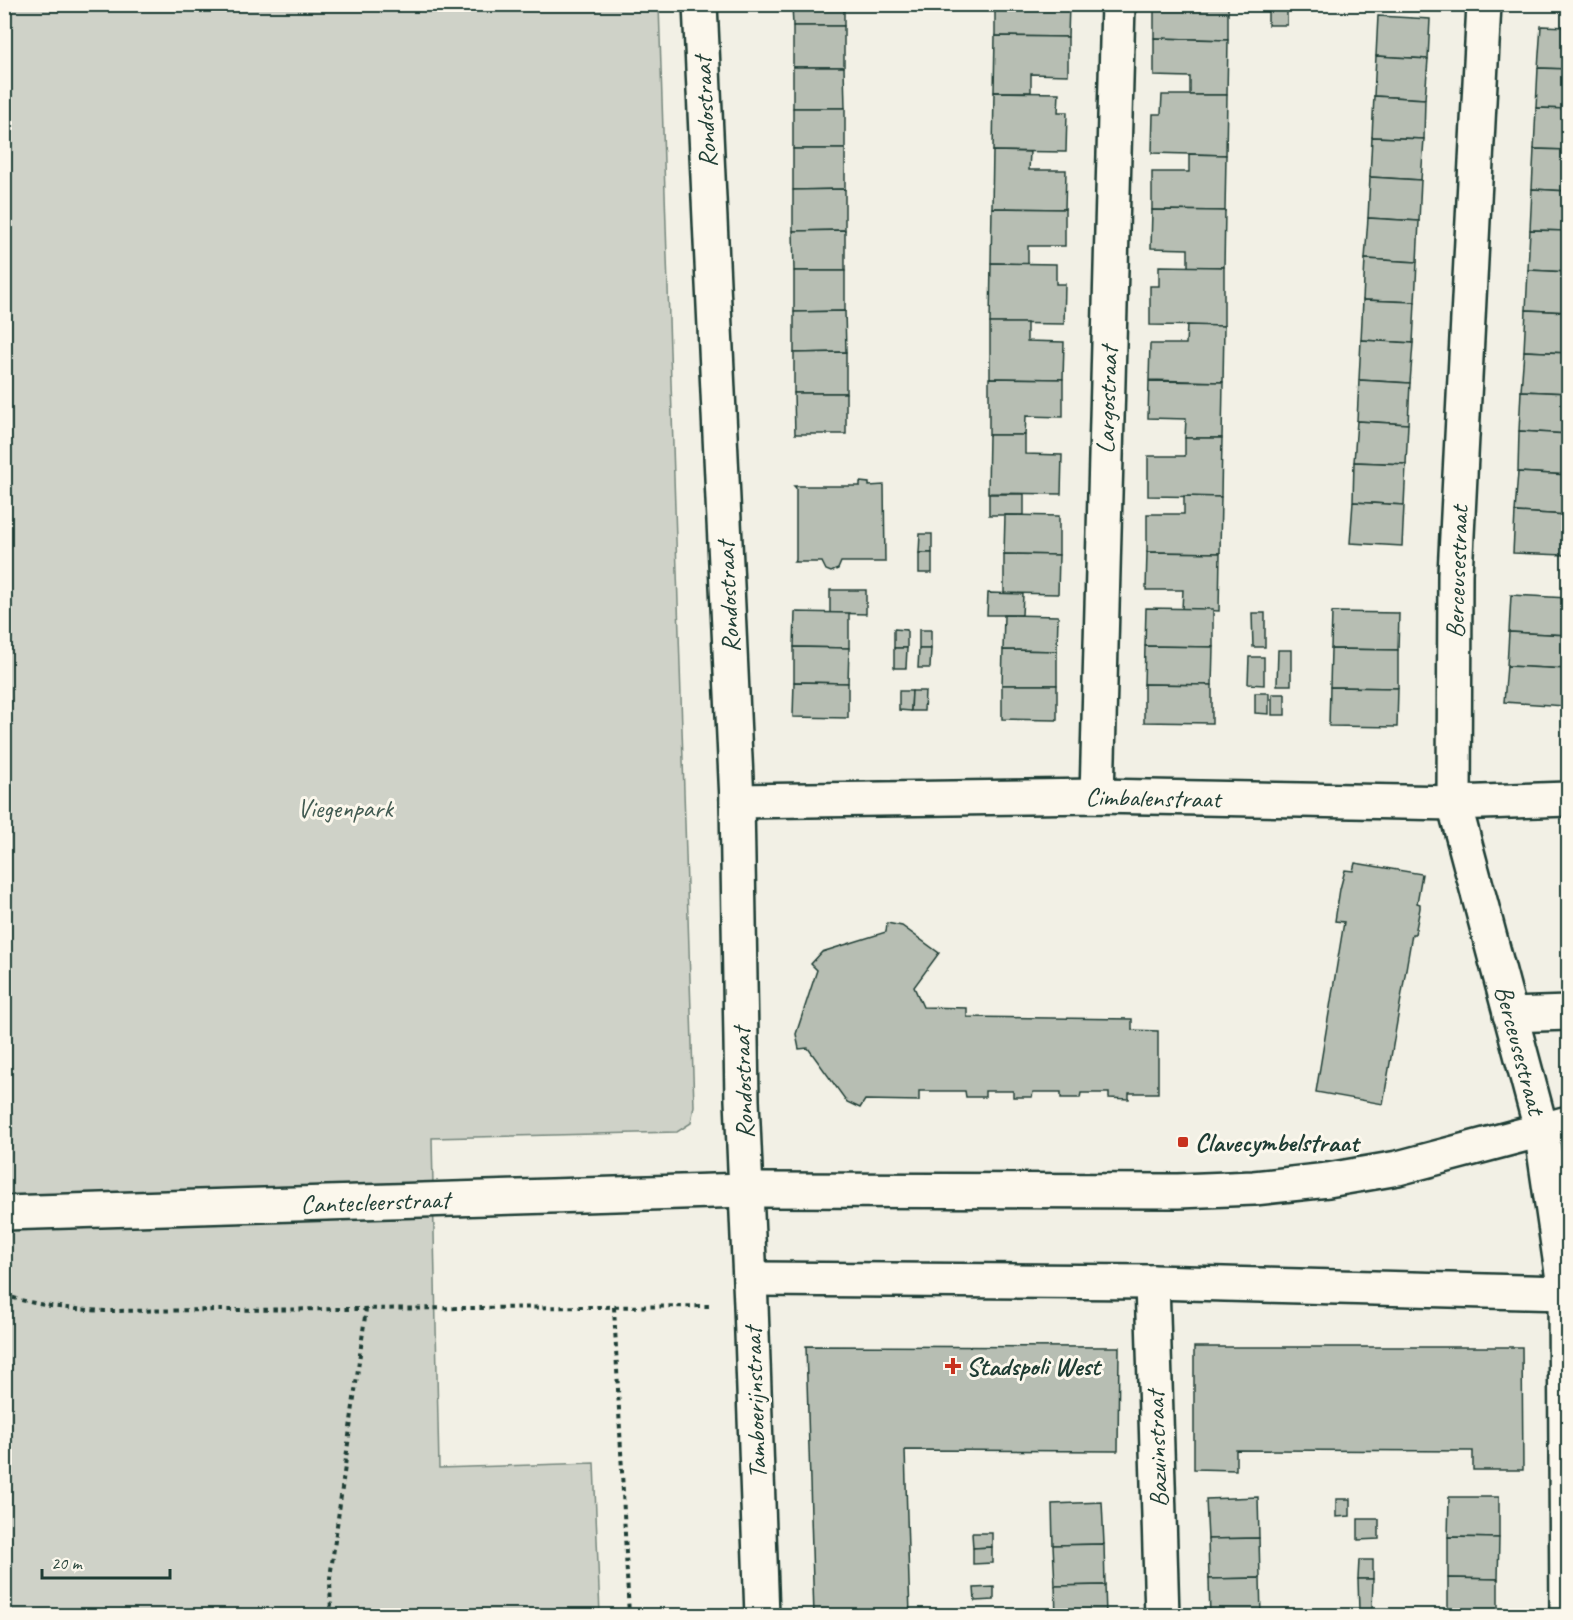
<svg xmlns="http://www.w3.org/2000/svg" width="1573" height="1620" font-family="Caveat,sans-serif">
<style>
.green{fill:#cfd2c8;stroke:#77887e;stroke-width:1.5}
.building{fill:#b7beb3;stroke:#1f3d34;stroke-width:1.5}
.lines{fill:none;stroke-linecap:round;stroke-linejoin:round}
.street-casing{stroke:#1f3d34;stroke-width:38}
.secondary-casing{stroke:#1f3d34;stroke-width:38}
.path{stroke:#1f3d34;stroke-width:4;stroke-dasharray:4.5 4.5;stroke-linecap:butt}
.street{stroke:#fbf7ec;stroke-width:33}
.secondary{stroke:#fbf7ec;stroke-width:33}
.poi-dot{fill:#c8321e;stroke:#fbf7ec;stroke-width:2}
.labels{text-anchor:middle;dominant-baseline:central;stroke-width:6;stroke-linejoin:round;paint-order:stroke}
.street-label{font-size:26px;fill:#1f3d34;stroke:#fbf7ec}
.park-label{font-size:26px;fill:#425b52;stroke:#fbf7ec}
.poi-label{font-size:26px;font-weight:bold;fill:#1f3d34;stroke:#fbf7ec;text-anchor:start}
</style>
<rect width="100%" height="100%" fill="#f2f0e5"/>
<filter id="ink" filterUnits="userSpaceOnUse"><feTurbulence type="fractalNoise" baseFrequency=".0167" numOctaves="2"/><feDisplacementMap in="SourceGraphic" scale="12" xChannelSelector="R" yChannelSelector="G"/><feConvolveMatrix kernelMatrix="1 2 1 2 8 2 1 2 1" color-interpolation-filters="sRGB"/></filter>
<g filter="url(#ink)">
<polygon class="green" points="5,5 659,5 694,1106 691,1123 677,1132 432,1138 439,1468 594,1463 600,1615 5,1616"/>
<g class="building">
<polygon points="792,4 844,4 844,26 793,26"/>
<polygon points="995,4 1069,4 1068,37 995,36"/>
<polygon points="1154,4 1228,4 1228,40 1154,38"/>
<rect x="1268" y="4" width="19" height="21"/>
<polygon points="1378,16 1430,19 1428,59 1376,56"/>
<rect x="793" y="26" width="51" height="41"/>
<polygon points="1541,26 1568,27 1568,69 1538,68"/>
<polygon points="995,36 1068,37 1068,75 1031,74 1031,92 994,92"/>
<polygon points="1154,38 1228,40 1227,95 1190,95 1190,77 1154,76"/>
<polygon points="1376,56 1428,59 1425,99 1374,96"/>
<polygon points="793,67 844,67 845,108 793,108"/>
<polygon points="1538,68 1568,69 1568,109 1536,108"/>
<polygon points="994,92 1059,93 1058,112 1067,112 1066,152 993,151"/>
<polygon points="1162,95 1227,95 1226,155 1152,153 1153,114 1161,114"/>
<polygon points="1374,96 1425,99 1424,139 1372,137"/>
<rect x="793" y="108" width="52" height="41"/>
<polygon points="1536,108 1568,109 1568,150 1534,149"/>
<polygon points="1372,137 1424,139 1421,180 1370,177"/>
<polygon points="793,149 845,149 845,189 793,190"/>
<polygon points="1534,149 1568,150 1568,191 1532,189"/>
<polygon points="993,151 1030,152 1029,170 1066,170 1065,209 992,208"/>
<polygon points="1189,154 1226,155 1225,211 1152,210 1152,172 1189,172"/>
<polygon points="1370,177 1421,180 1419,221 1368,218"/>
<polygon points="845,189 845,230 793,231 793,190"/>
<polygon points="1532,189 1568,191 1568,231 1530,230"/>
<polygon points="992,208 1065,209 1065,246 1028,246 1028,264 991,263"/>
<polygon points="1152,210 1225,211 1224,267 1188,267 1188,249 1151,248"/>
<polygon points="1368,218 1419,221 1417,262 1365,259"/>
<polygon points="845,230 845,271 794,271 793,231"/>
<polygon points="1530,230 1568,231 1568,272 1528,270"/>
<polygon points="1365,259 1417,262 1415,302 1363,300"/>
<polygon points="991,263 1056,264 1056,284 1065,284 1064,324 990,323"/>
<polygon points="1159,266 1224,267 1224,326 1150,325 1150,286 1159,286"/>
<polygon points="1528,270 1568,272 1568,312 1526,310"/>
<polygon points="794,271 845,271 845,311 794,312"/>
<polygon points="1363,300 1415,302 1413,343 1361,340"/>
<polygon points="1526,310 1568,312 1568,353 1524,351"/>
<polygon points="845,311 846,352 794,353 794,312"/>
<polygon points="990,323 1027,323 1027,341 1064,342 1063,379 990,378"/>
<polygon points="1187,325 1224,326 1223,382 1149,380 1150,344 1186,344"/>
<polygon points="1361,340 1413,343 1410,383 1359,380"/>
<polygon points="1524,351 1568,353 1568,393 1521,391"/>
<polygon points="846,352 846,393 794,393 794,353"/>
<polygon points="989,378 1063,379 1063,417 1026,416 1025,435 989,435"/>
<polygon points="1359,380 1410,383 1408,424 1357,421"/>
<polygon points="1149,381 1223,382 1222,438 1185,438 1186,419 1148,418"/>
<polygon points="1521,391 1568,393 1568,434 1519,431"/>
<polygon points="794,393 846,393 846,434 795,434"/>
<polygon points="1357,421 1408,424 1406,464 1354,462"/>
<polygon points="1519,431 1568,434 1568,475 1518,472"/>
<polygon points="989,435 1025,435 1025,454 1062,455 1061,494 988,493"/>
<polygon points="1185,438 1222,438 1221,497 1148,496 1148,456 1185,456"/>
<polygon points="1354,462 1406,464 1404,505 1353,502"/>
<polygon points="1518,472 1568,475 1567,515 1515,512"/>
<polygon points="860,482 869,483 869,486 884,485 885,562 841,562 838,569 831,572 826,570 822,562 794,562 796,560 796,488 794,486 860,486"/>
<rect x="989" y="494" width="35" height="21"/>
<polygon points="1184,496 1221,497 1220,553 1147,552 1147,514 1184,514"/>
<polygon points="1353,502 1404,505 1402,546 1350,543"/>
<polygon points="1515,512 1567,515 1565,555 1513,553"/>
<polygon points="1005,515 1059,516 1059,555 1004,554"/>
<polygon points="920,534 932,534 932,553 919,553"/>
<polygon points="1147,552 1220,553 1219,611 1182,609 1183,590 1146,590"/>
<rect x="919" y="553" width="13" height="20"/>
<polygon points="1004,554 1059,555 1058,594 1004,593"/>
<polygon points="830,590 866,590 866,614 830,613"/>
<polygon points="988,593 1023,594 1022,615 987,615"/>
<polygon points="1511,595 1568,598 1568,635 1509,632"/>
<polygon points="1146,608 1213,609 1213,647 1145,646"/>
<polygon points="795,612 849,613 849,648 794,647"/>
<polygon points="1332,612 1399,613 1398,650 1331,649"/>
<polygon points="1252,613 1265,613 1265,647 1253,647"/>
<polygon points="1004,615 1058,616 1057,651 1003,650"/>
<polygon points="894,629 907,630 907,648 894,648"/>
<rect x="919" y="630" width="12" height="19"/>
<polygon points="1509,632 1568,635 1567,669 1507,666"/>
<polygon points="1145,646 1213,647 1212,685 1144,684"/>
<polygon points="794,647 849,648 848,683 794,682"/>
<polygon points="894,648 907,648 906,668 894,668"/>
<polygon points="919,649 931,649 930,668 918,668"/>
<polygon points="1331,649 1398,650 1398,688 1330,687"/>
<polygon points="1003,650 1057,651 1057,685 1002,685"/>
<polygon points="1278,650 1291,650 1291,685 1277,685"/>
<polygon points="1249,657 1264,657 1264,685 1248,684"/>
<polygon points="1507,666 1567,669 1565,706 1504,702"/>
<polygon points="794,682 848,683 848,718 793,717"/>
<polygon points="1144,684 1212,685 1212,723 1144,722"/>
<polygon points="1002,685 1057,685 1057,720 1002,719"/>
<polygon points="1330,687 1398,688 1397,727 1329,726"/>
<polygon points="899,691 912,691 911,711 899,710"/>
<polygon points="912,691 925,691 924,711 911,711"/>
<polygon points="1255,693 1269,693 1269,714 1255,713"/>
<rect x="1272" y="694" width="13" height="21"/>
<polygon points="1355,863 1422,874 1417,903 1420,904 1420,908 1415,934 1412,934 1411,940 1383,1104 1316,1092 1344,922 1335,921 1340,889 1345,870 1353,871"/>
<polygon points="887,923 902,926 939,953 914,987 923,1007 967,1008 967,1017 1132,1019 1132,1030 1158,1031 1158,1093 1129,1093 1129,1099 1109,1098 1109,1093 1081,1093 1080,1098 1061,1098 1061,1092 1033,1092 1032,1097 1013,1097 1013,1091 985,1091 985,1097 966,1097 965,1091 919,1091 919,1101 865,1100 860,1108 847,1102 808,1048 799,1049 796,1034 817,970 811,964 822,952 886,932"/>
<polygon points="806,1346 1119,1347 1118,1451 905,1450 910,1616 814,1616"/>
<polygon points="1194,1347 1522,1347 1523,1470 1473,1470 1473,1451 1236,1450 1236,1470 1194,1469"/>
<polygon points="1258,1497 1259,1538 1208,1539 1206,1499"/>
<polygon points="1449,1497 1499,1497 1499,1538 1448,1537"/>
<polygon points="1336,1499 1350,1499 1350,1516 1336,1517"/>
<polygon points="1102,1502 1104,1544 1053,1545 1052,1504"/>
<polygon points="1358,1519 1379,1519 1379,1539 1358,1540"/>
<polygon points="972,1533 992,1533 992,1547 973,1548"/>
<polygon points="1448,1537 1499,1538 1498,1579 1448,1578"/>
<polygon points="1259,1538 1260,1578 1209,1579 1208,1539"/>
<polygon points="1104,1544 1105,1585 1055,1586 1053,1545"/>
<polygon points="992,1547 992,1563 973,1564 973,1548"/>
<polygon points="1359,1560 1373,1560 1373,1579 1358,1579"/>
<polygon points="1260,1578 1261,1616 1210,1616 1209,1579"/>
<polygon points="1448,1578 1498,1579 1498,1616 1448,1616"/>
<polygon points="1358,1579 1373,1579 1372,1610 1359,1610"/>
<polygon points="1105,1585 1106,1616 1056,1616 1055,1586"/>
<polygon points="994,1587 994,1600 975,1601 974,1588"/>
</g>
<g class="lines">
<g class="street-casing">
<g id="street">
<polyline points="700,4 737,801 742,1100 751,1305 762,1616"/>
<polyline points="1484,4 1455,574 1454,803 1541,1129 1565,1293 1567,1616"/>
<polyline points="1097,796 1118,4"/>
<polyline points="737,801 1097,796 1454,803 1568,799"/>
<polyline points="1510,1015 1568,1013"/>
<polyline points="750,1279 1152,1282 1565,1293"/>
<polyline points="1152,1282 1162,1616"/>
</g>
</g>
<g class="secondary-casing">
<polyline id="secondary" points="4,1213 746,1190 1178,1191 1254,1188 1328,1180 1398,1168 1568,1123"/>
</g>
<g class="path">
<path d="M4 1295C37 1306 70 1309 105 1311L713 1306"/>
<polyline points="614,1307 629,1616"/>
<polyline points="331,1616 330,1578 366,1309"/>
</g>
<use href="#street" class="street"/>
<use href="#secondary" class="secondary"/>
</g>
</g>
<g class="poi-dot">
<rect x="1177" y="1136" width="12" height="12" rx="3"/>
<path d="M950 1357h6v6h6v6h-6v6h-6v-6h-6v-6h6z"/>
</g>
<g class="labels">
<g class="street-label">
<text transform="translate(705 112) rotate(-93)">Rondostraat</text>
<text transform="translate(1107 400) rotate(-88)">Largostraat</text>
<text transform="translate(1457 572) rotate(-88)">Berceusestraat</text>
<text transform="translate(728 597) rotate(-93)">Rondostraat</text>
<text transform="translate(1153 798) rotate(1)">Cimbalenstraat</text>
<text transform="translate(1520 1050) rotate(75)">Berceusestraat</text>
<text transform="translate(743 1083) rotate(-92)">Rondostraat</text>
<text transform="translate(375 1202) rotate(-2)">Cantecleerstraat</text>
<text transform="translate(755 1403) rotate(-92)">Tamboerijnstraat</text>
<text transform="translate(1157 1449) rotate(-92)">Bazuinstraat</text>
</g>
<g class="park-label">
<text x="345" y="808">Viegenpark</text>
</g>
<g class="poi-label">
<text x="1195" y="1142">Clavecymbelstraat</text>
<text x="966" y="1366">Stadspoli West</text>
</g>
</g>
<rect width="1573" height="1620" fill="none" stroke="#fbf7ec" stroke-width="24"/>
<rect x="12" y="12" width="1549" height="1596" fill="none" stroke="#1f3d34" stroke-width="2" filter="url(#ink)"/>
<path d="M42 1569v9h128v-9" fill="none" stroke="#1f3d34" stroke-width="3"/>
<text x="51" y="1569" font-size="18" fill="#1f3d34" stroke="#fbf7ec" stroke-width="4.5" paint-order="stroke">20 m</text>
</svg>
